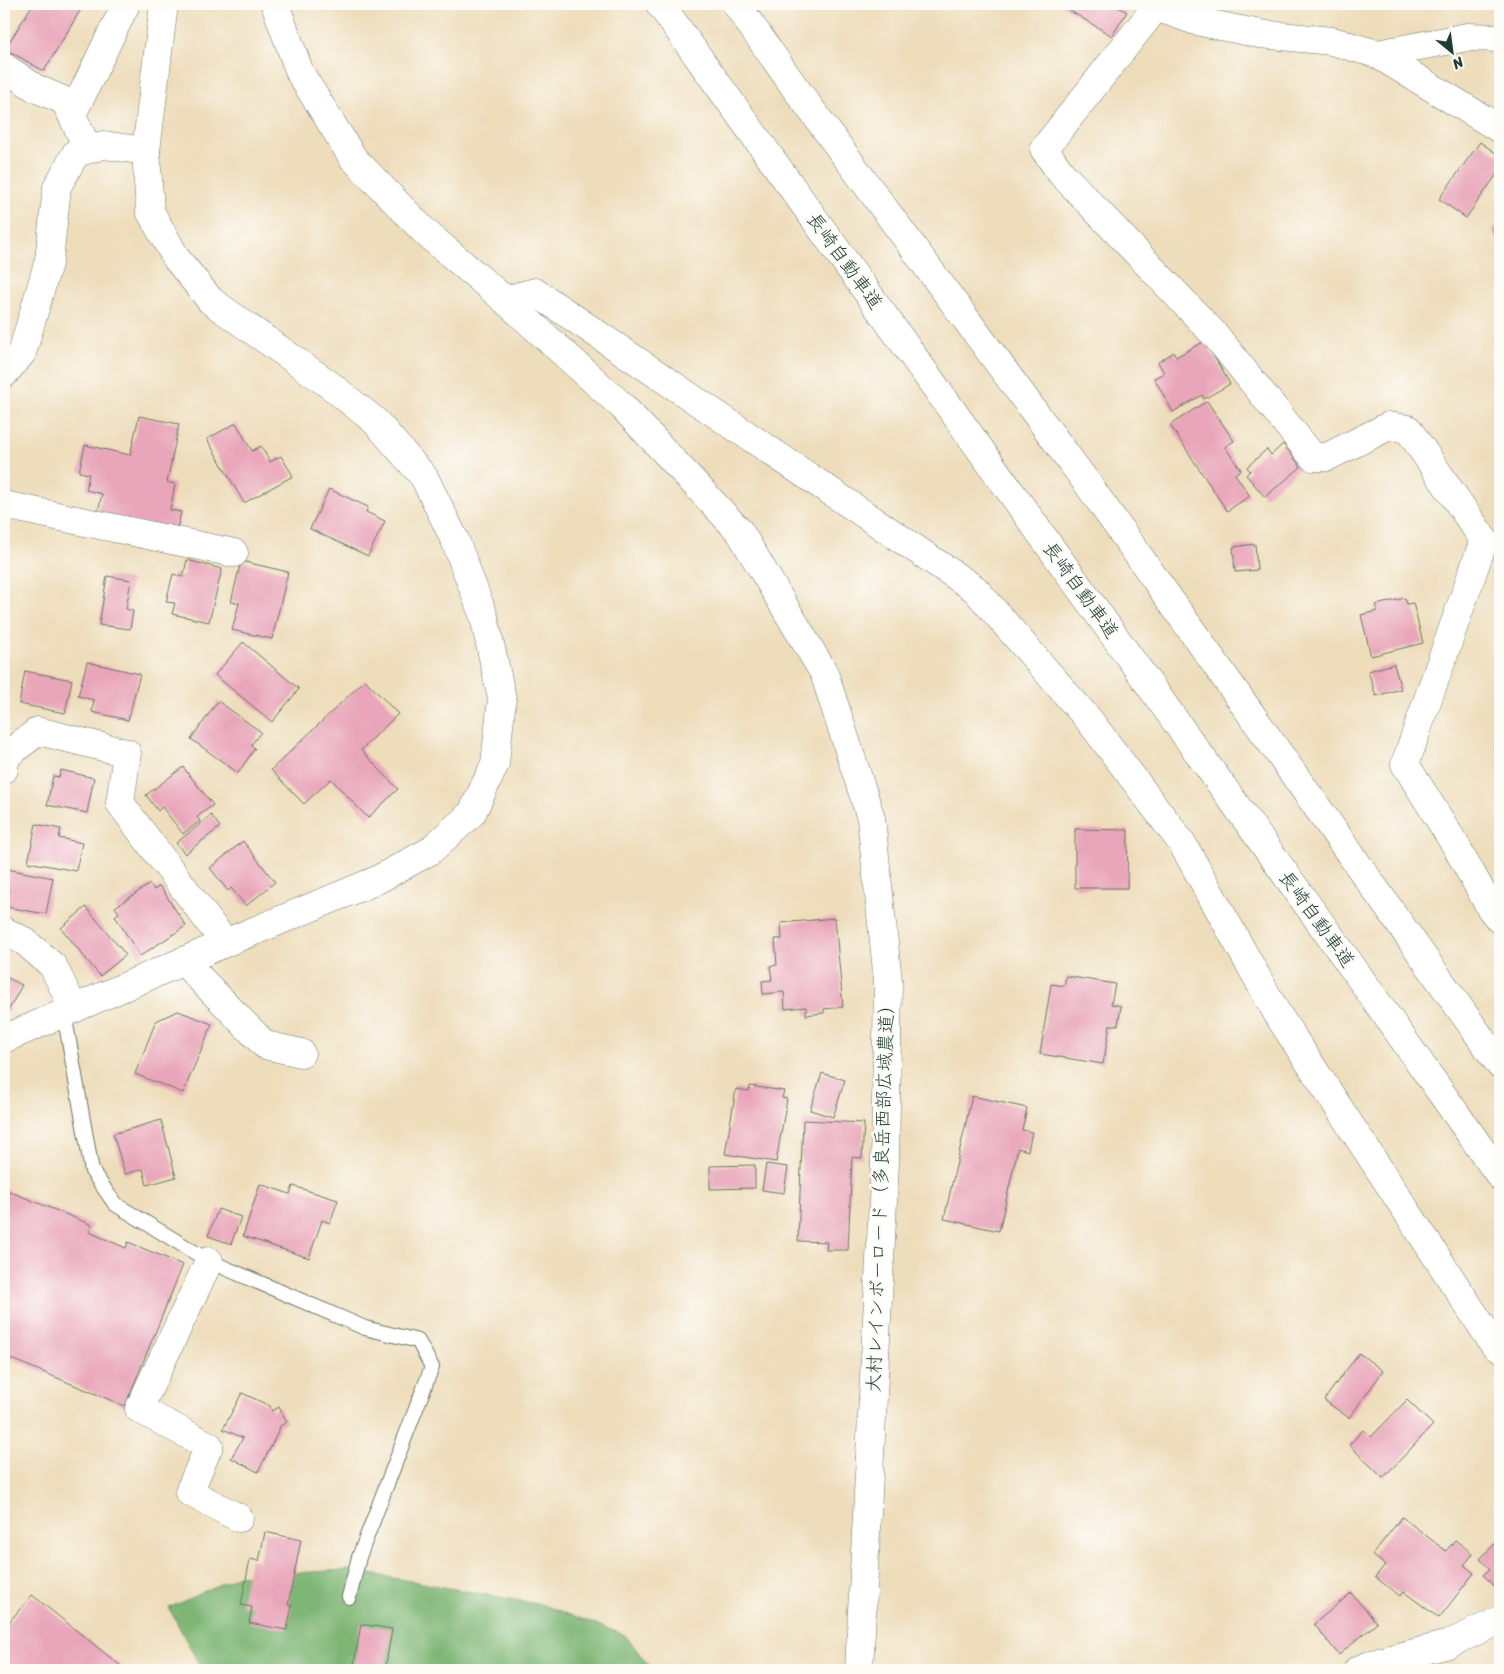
<svg xmlns="http://www.w3.org/2000/svg" width="1504" height="1674" font-family="Sriracha,'Klee One',sans-serif">
<style>
.forest{fill:#7eb674;stroke:#4e7a54}
.building{fill:#e9a6ba}
.lines{fill:none;stroke-linecap:round;stroke-linejoin:round}
.lane-casing{stroke:#677563;stroke-width:16}
.street-casing{stroke:#677563;stroke-width:29}
.secondary-casing{stroke:#677563;stroke-width:29}
.highway-casing{stroke:#677563;stroke-width:29}
.lane{stroke:#fff;stroke-width:14}
.street{stroke:#fff;stroke-width:28}
.secondary{stroke:#fff;stroke-width:28}
.highway{stroke:#fff;stroke-width:28}
.labels{text-anchor:middle;dominant-baseline:central;stroke-width:5;stroke-linejoin:round;paint-order:stroke}
.street-label{font-size:19px;fill:#1f3d34;stroke:#fdfcf7}
</style>
<rect width="100%" height="100%" fill="#fdfcf7"/>
<filter id="ink" filterUnits="userSpaceOnUse"><feTurbulence type="fractalNoise" baseFrequency=".02" numOctaves="2"/><feDisplacementMap in="SourceGraphic" scale="10" xChannelSelector="R" yChannelSelector="G"/><feConvolveMatrix kernelMatrix="1 2 1 2 8 2 1 2 1" color-interpolation-filters="sRGB"/></filter>
<filter id="wash" filterUnits="userSpaceOnUse"><feTurbulence type="fractalNoise" baseFrequency=".0096" numOctaves="4" result="noise"/><feDisplacementMap in="SourceGraphic" scale="20" xChannelSelector="R" yChannelSelector="G"/><feGaussianBlur stdDeviation="1.12" result="paint"/><feColorMatrix in="noise" values="0 0 0 0 0 0 0 0 0 0 0 0 0 0 0 0 0 1.4 0 .05"/><feComposite in="paint" operator="in"/></filter>
<g filter="url(#wash)">
<rect width="100%" height="100%" fill="#edb"/>
<polygon class="forest" points="349,1570 543,1605 625,1635 652,1670 202,1670 169,1608 237,1576"/>
<g id="blocks">
<g class="building">
<polygon points="33,4 84,4 44,71 5,49"/>
<polygon points="1064,4 1113,4 1127,12 1112,36 1062,6"/>
<polygon points="1480,142 1500,156 1500,170 1466,218 1439,199"/>
<polygon points="1500,225 1500,244 1492,229"/>
<polygon points="1205,341 1230,384 1204,399 1202,395 1173,412 1154,378 1164,373 1158,362 1174,352 1176,357"/>
<polygon points="1207,401 1234,441 1225,447 1241,470 1235,474 1250,496 1227,511 1170,425"/>
<polygon points="139,416 179,424 167,482 175,484 170,510 181,512 177,529 97,516 102,494 86,490 89,474 79,472 85,445 130,455"/>
<polygon points="236,423 252,451 261,446 270,462 281,456 293,476 244,503 207,439"/>
<polygon points="1283,444 1301,467 1265,497 1246,475 1250,471 1247,467 1267,449 1271,455"/>
<polygon points="329,489 368,507 366,512 385,521 368,556 310,529"/>
<polygon points="1255,544 1257,570 1235,572 1233,547"/>
<polygon points="187,560 222,569 209,622 172,614 175,603 166,602 173,574 183,577"/>
<polygon points="241,561 288,572 272,639 232,630 239,603 231,602"/>
<polygon points="107,576 131,580 126,609 133,611 130,629 99,625"/>
<polygon points="1405,598 1407,604 1413,603 1423,643 1371,656 1361,615 1377,611 1376,605"/>
<polygon points="243,642 299,689 272,722 215,675"/>
<polygon points="87,662 140,674 128,720 92,712 94,700 78,696"/>
<polygon points="1394,664 1401,689 1376,696 1368,671"/>
<polygon points="25,671 72,680 65,713 19,704"/>
<polygon points="365,680 398,714 361,750 398,789 368,818 331,779 304,804 271,770"/>
<polygon points="218,701 261,732 251,745 255,748 238,773 191,739"/>
<polygon points="1500,737 1500,751 1494,747"/>
<polygon points="183,767 213,805 197,817 200,821 183,834 162,807 158,811 146,795"/>
<polygon points="61,770 94,778 87,813 47,805 53,776 59,777"/>
<polygon points="211,815 220,827 185,854 176,843"/>
<polygon points="36,824 61,829 59,838 82,843 76,871 28,862"/>
<polygon points="1075,829 1128,830 1127,888 1075,888"/>
<polygon points="243,841 275,882 246,906 231,888 228,891 210,868"/>
<polygon points="7,869 53,878 46,914 6,907 10,891 4,890"/>
<polygon points="150,884 154,890 160,886 186,926 140,956 115,916 119,913 115,907"/>
<polygon points="86,907 126,955 100,976 61,928"/>
<polygon points="835,918 843,1007 824,1009 824,1013 806,1015 806,1007 785,1009 784,992 763,994 762,981 772,980 770,966 777,965 775,939 782,939 781,923"/>
<polygon points="4,976 22,985 4,1019"/>
<polygon points="1066,976 1115,984 1111,1004 1121,1006 1118,1025 1110,1025 1103,1064 1040,1054 1051,984 1064,986"/>
<polygon points="178,1011 212,1024 183,1093 135,1074 156,1021"/>
<polygon points="822,1073 845,1080 833,1117 810,1110"/>
<polygon points="750,1086 784,1091 782,1098 787,1099 776,1162 725,1154 736,1089 749,1091"/>
<polygon points="972,1096 1027,1108 1022,1130 1032,1132 1028,1151 1018,1148 999,1231 944,1219"/>
<polygon points="161,1120 176,1177 147,1185 143,1169 125,1174 113,1134"/>
<polygon points="803,1120 864,1123 862,1158 852,1157 848,1250 826,1250 827,1242 798,1241"/>
<polygon points="766,1164 788,1167 784,1193 762,1190"/>
<polygon points="755,1165 755,1188 710,1189 710,1166"/>
<polygon points="260,1184 290,1194 293,1186 338,1200 330,1223 322,1220 309,1258 243,1236"/>
<polygon points="4,1189 92,1225 89,1232 126,1248 128,1242 183,1265 125,1406 4,1356"/>
<polygon points="218,1209 241,1217 231,1244 208,1236"/>
<polygon points="1359,1353 1383,1371 1349,1418 1324,1400"/>
<polygon points="242,1393 270,1406 272,1411 279,1407 287,1422 280,1426 279,1430 258,1472 231,1458 243,1438 223,1429"/>
<polygon points="1407,1400 1433,1425 1383,1478 1349,1445 1363,1430 1371,1437"/>
<polygon points="1402,1517 1446,1551 1455,1540 1473,1554 1464,1565 1474,1573 1439,1618 1404,1592 1400,1596 1375,1577 1385,1565 1372,1555"/>
<polygon points="265,1532 301,1540 288,1605 292,1606 287,1630 249,1623 252,1607 241,1605 250,1559 259,1561"/>
<polygon points="1500,1538 1500,1589 1499,1590 1483,1575 1490,1569 1480,1559"/>
<polygon points="1351,1593 1377,1623 1339,1655 1314,1624"/>
<polygon points="32,1595 126,1670 4,1670 4,1628"/>
<polygon points="361,1624 392,1629 385,1670 353,1670"/>
</g>
</g>
</g>
<g filter="url(#ink)">
<use href="#blocks" fill-opacity="0" stroke="#677563" stroke-width="1"/>
<g class="lines">
<g class="lane-casing">
<polyline id="lane" points="64,1013 92,1171 115,1204 209,1261 365,1328 418,1341 432,1367 359,1557 349,1597"/>
</g>
<g class="street-casing">
<g id="street">
<polyline points="1156,4 1156,7 1044,149 1061,173 1216,336 1313,457 1327,457 1389,426 1408,429 1484,540"/>
<polyline points="1156,7 1196,21 1260,34 1332,41 1377,54 1500,129"/>
<polyline points="1377,54 1467,37 1500,38"/>
<polyline points="4,67 35,88 65,101 88,149"/>
<polyline points="72,115 126,4"/>
<polyline points="505,300 535,292 975,589 1089,720 1182,843 1278,1015 1495,1346 1500,1348"/>
<polyline points="4,374 22,353 49,260 57,187 76,153 103,145 146,151"/>
<polyline points="4,505 234,553"/>
<polyline points="1484,540 1405,764 1456,846 1491,909 1500,920"/>
<polyline points="4,769 6,756 38,731 127,753 120,803 225,943"/>
<polyline points="4,931 24,941 53,966 74,1009"/>
<polyline points="183,961 265,1045 301,1053"/>
<polyline points="209,1261 139,1409 209,1446 189,1492 239,1518"/>
<polyline points="1358,1670 1375,1663 1449,1644 1500,1620"/>
</g>
</g>
<g class="secondary-casing">
<g id="secondary">
<polyline points="275,4 300,73 353,158 426,233 505,300 622,406 740,532 824,673 871,818 888,981 885,1162 859,1670"/>
<polyline points="4,1039 225,943 375,881 430,851 472,813 495,764 502,698 484,617 455,540 424,477 375,421 330,385 211,301 176,258 150,211 146,151 164,4"/>
</g>
</g>
<g class="highway-casing">
<g id="highway">
<polyline points="660,4 1350,964 1500,1176"/>
<polyline points="736,4 796,89 1087,483 1500,1065"/>
</g>
</g>
<use href="#lane" class="lane"/>
<use href="#street" class="street"/>
<use href="#secondary" class="secondary"/>
<use href="#highway" class="highway"/>
</g>
</g>
<g class="labels">
<g class="street-label">
<text transform="translate(845 261) rotate(54)">長崎自動車道</text>
<text transform="translate(1081 590) rotate(54)">長崎自動車道</text>
<text transform="translate(1317 919) rotate(54)">長崎自動車道</text>
<text transform="translate(880 1194) rotate(-88)">大村レインボーロード（多良岳西部広域農道）</text>
</g>
</g>
<rect width="1504" height="1674" fill="none" stroke="#fdfcf7" stroke-width="20"/>
<g transform="translate(1452 52) rotate(151)" stroke="#fdfcf7" stroke-width="4" paint-order="stroke">
<path d="M0-4L9 19L0 12L-9 19Z" fill="#1f3d34"/>
<text y="-8" font-size="14" font-weight="bold" text-anchor="middle" fill="#1f3d34">N</text>
</g>
</svg>
